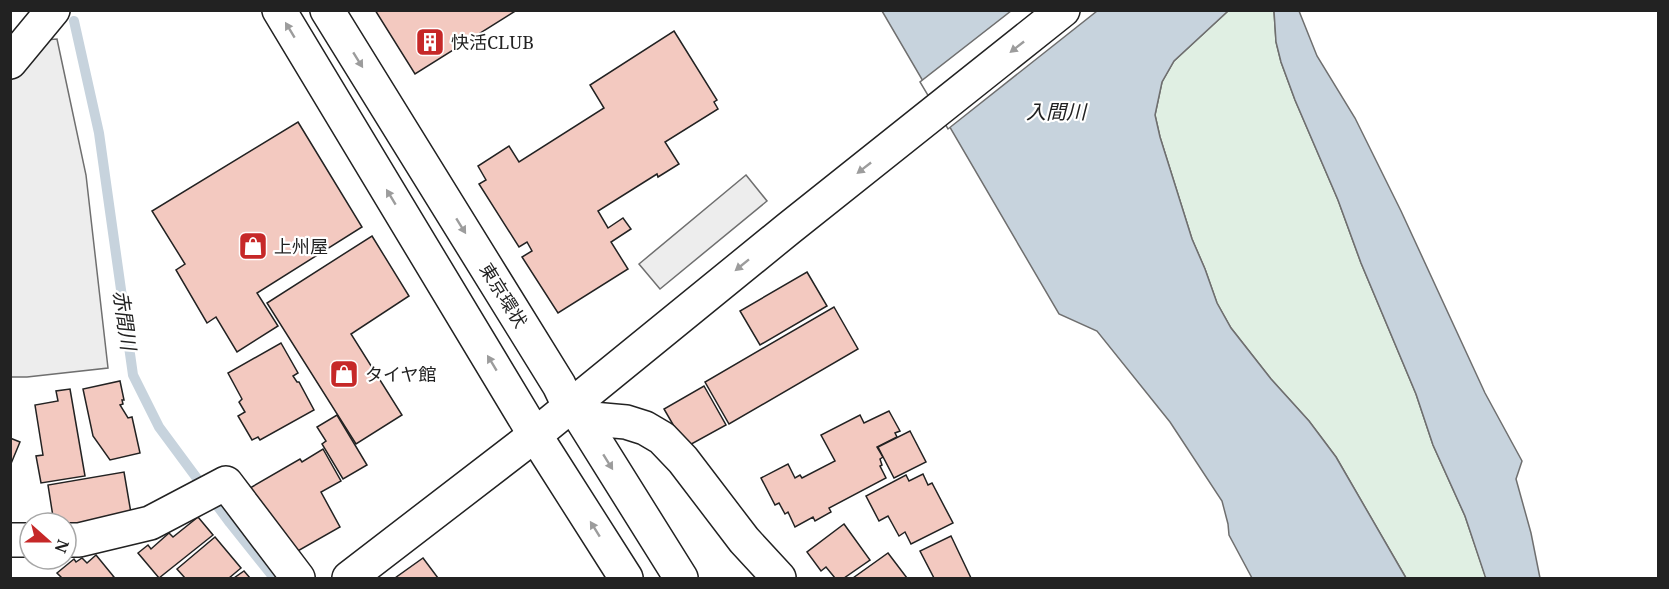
<svg xmlns="http://www.w3.org/2000/svg" width="1669" height="589" font-family="'Noto Serif','Noto Sans JP',serif">
<style>
.green{fill:#e0efe3;stroke:#6f6f6f;stroke-width:1.5}
.parking{fill:#ededed;stroke:#6f6f6f;stroke-width:1.5}
.water{fill:#c7d3dd;stroke:#6f6f6f;stroke-width:1.5}
.pier{fill:#fff;stroke:#6f6f6f;stroke-width:1.5}
.lines{fill:none;stroke-linecap:round;stroke-linejoin:round}
.stream{stroke:#c7d3dd;stroke-width:10}
.building{fill:#f3c9c0;stroke:#222;stroke-width:1.5}
.minor-casing{stroke:#222;stroke-width:36}
.highway-casing{stroke:#222;stroke-width:36}
.minor{stroke:#fff;stroke-width:33}
.highway{stroke:#fff;stroke-width:33}
.oneway{fill:#9c9c9c}
.labels{text-anchor:middle;dominant-baseline:central;stroke-width:4.5;stroke-linejoin:round;paint-order:stroke}
.poi-label{font-size:18px;fill:#222;stroke:#fff;text-anchor:start}
.street-label{font-size:18px;fill:#222;stroke:#fff}
.water-label{font-size:20px;font-style:italic;fill:#222;stroke:#fff}
</style>
<rect width="100%" height="100%" fill="#fff"/>
<polygon class="green" points="1228,11 1274,11 1276,42 1281,62 1295,100 1338,200 1361,263 1416,394 1433,445 1465,516 1486,578 1406,578 1336,457 1309,421 1271,379 1231,328 1217,303 1205,269 1192,239 1160,137 1155,115 1162,82 1174,61"/>
<g class="parking">
<polygon points="57,39 86,175 108,368 27,377 11,377 11,80 44,40"/>
<polygon points="746,175 767,201 660,289 639,264"/>
</g>
<g class="water">
<polygon points="882,11 1228,11 1174,61 1162,82 1155,115 1160,137 1192,239 1205,269 1217,303 1231,328 1271,379 1309,421 1336,457 1406,578 1252,578 1229,535 1228,524 1222,501 1170,422 1097,331 1059,314"/>
<polygon points="1274,11 1299,11 1317,56 1355,118 1401,211 1485,393 1522,461 1516,479 1531,533 1540,578 1486,578 1485,576 1465,516 1433,445 1416,394 1361,263 1338,200 1295,100 1281,62 1276,42"/>
</g>
<polygon class="pier" points="1011,11 1097,11 948,129 920,82"/>
<g class="lines">
<polyline class="stream" points="74,21 99,133 133,375 159,427 230,523 274,578"/>
</g>
<g class="building">
<polygon points="375,10 517,10 415,74"/>
<polygon points="674,31 717,100 714,102 718,109 665,142 679,164 658,177 657,174 598,211 608,228 623,218 631,229 611,242 628,269 558,313 522,257 532,251 527,242 519,247 479,184 486,180 478,166 509,146 519,162 604,108 590,85"/>
<polygon points="298,122 362,227 257,293 278,326 237,352 216,317 207,323 176,270 185,264 152,211"/>
<polygon points="372,236 409,296 351,334 402,415 356,444 267,303"/>
<polygon points="807,272 827,306 760,345 740,311"/>
<polygon points="834,307 858,349 729,424 705,382"/>
<polygon points="281,343 298,373 293,376 297,382 299,382 314,410 260,440 258,437 252,440 238,416 245,412 239,402 242,399 228,373"/>
<polygon points="120,381 124,400 122,400 123,404 120,405 128,418 132,417 140,453 110,460 93,436 83,389"/>
<polygon points="704,386 726,425 686,447 664,409"/>
<polygon points="70,389 85,476 41,483 36,456 43,455 35,405 58,401 56,391"/>
<polygon points="889,411 900,431 895,433 897,437 877,447 883,457 880,459 882,465 880,466 886,478 829,508 831,512 815,521 813,517 795,527 788,512 785,514 779,503 775,505 761,478 788,464 795,478 800,475 802,478 835,461 821,435 860,415 864,423"/>
<polygon points="337,415 367,465 343,479 322,444 326,441 317,427"/>
<polygon points="910,431 926,462 894,478 878,447"/>
<polygon points="10,438 20,442 10,466"/>
<polygon points="323,449 341,481 321,492 340,527 289,556 250,488 300,459 302,462"/>
<polygon points="124,472 132,519 66,530 66,523 54,523 48,485"/>
<polygon points="923,474 928,485 932,483 953,523 911,544 905,532 899,536 888,516 879,521 866,496 906,475 909,481"/>
<polygon points="198,517 213,535 159,578 138,553 148,545 151,549 169,533 173,537"/>
<polygon points="844,524 870,560 844,578 835,578 826,567 821,571 807,552"/>
<polygon points="951,536 971,578 934,578 920,551"/>
<polygon points="215,537 241,568 229,578 185,578 177,569"/>
<polygon points="888,553 907,578 853,578"/>
<polygon points="96,555 114,577 112,578 62,578 57,573 74,559 76,562 82,558 87,563"/>
<polygon points="423,558 438,578 395,578"/>
<polygon points="244,571 250,578 234,578"/>
</g>
<g class="lines">
<g class="minor-casing">
<g id="minor">
<polyline points="10,62 53,10"/>
<polyline points="581,418 626,422 645,428 662,438 683,460 744,540 779,578"/>
<polyline points="10,540 30,540"/>
<polyline points="66,540 79,540 150,523 226,483 298,578"/>
<polyline points="349,578 535,435 788,229 1063,10"/>
</g>
</g>
<g class="highway-casing">
<g id="highway">
<polyline points="279,10 535,435 626,578"/>
<polyline points="327,10 559,385 569,406 581,418 681,578"/>
</g>
</g>
<use href="#minor" class="minor"/>
<use href="#highway" class="highway"/>
</g>
<defs><path id="oneway-solid" d="M-6-.8H1V-3.2L6.5 0L1 3.2V.8H-6Z" transform="scale(1.5)"/></defs>
<g class="oneway">
<use href="#oneway-solid" transform="translate(290 30) rotate(-121)"/>
<use href="#oneway-solid" transform="translate(1017 47) rotate(142)"/>
<use href="#oneway-solid" transform="translate(358 60) rotate(58)"/>
<use href="#oneway-solid" transform="translate(864 168) rotate(142)"/>
<use href="#oneway-solid" transform="translate(391 197) rotate(-121)"/>
<use href="#oneway-solid" transform="translate(461 226) rotate(58)"/>
<use href="#oneway-solid" transform="translate(742 265) rotate(141)"/>
<use href="#oneway-solid" transform="translate(492 363) rotate(-121)"/>
<use href="#oneway-solid" transform="translate(608 462) rotate(58)"/>
<use href="#oneway-solid" transform="translate(595 529) rotate(-122)"/>
</g>
<defs>
<g id="building-square" transform="scale(1.5)"><rect x="-9" y="-9" width="18" height="18" rx="4" fill="#c62828" stroke="#fff"/><path d="M-4-6H4V6H1V3H-1V6H-4ZM-2.5-4.3h1.7v1.8h-1.7ZM.8-4.3h1.7v1.8H.8ZM-2.5-1h1.7V.8h-1.7ZM.8-1h1.7V.8H.8Z" fill="#fff"/></g>
<g id="shop-square" transform="scale(1.5)"><rect x="-9" y="-9" width="18" height="18" rx="4" fill="#c62828" stroke="#fff"/><path d="M-5-2.5h2.3a2.7 3.5 0 0 1 5.4 0H5L5.5 6h-11ZM-1.5-2.5h3a1.5 2.3 0 0 0-3 0Z" fill="#fff"/></g>
</defs>
<g fill-rule="evenodd">
<use href="#building-square" x="430" y="42"/>
<use href="#shop-square" x="253" y="246"/>
<use href="#shop-square" x="344" y="374"/>
</g>
<g class="labels">
<g class="poi-label">
<text x="451" y="42">快活CLUB</text>
<text x="274" y="246">上州屋</text>
<text x="365" y="374">タイヤ館</text>
</g>
<g class="street-label">
<text transform="translate(504 295) rotate(58)">東京環状</text>
</g>
<g class="water-label">
<text x="1056" y="111">入間川</text>
<text transform="translate(125 320) rotate(82)">赤間川</text>
</g>
</g>
<rect width="1669" height="589" fill="none" stroke="#222222" stroke-width="24"/>
<g transform="translate(48 541) rotate(111)"><circle r="28" fill="#ffffff" stroke="#a7a7a7" stroke-width="1.5"/>
<path d="M0-4.5L10 22L0 15L-10 22Z" fill="#c62828"/>
<text y="-9" font-size="16" font-weight="bold" text-anchor="middle" fill="#222222">N</text>
</g>
</svg>
